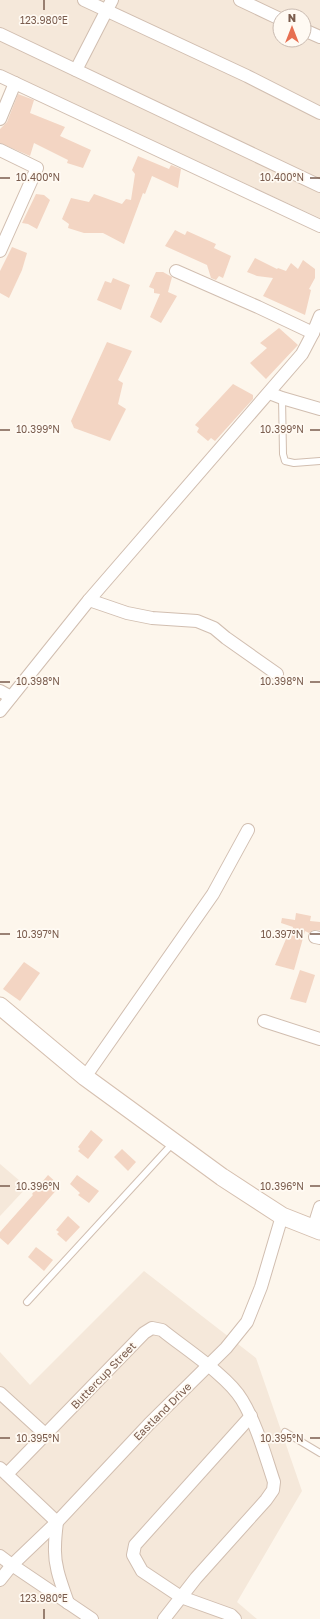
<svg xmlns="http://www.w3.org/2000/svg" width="320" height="1619" font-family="'Golos Text',sans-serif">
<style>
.residential{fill:#f5e8da;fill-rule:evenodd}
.building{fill:#f3d5c3}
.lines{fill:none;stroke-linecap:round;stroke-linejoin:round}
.lane-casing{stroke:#d1beb0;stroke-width:8}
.street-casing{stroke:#d1beb0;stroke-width:14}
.secondary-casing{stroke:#d6c0b0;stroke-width:19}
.lane{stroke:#fff;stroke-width:6}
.street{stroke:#fff;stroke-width:12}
.secondary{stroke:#fff;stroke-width:17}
.ticks{fill:none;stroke:#7a5c4d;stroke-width:1.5}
.labels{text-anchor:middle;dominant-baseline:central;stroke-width:3.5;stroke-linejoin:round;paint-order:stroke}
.street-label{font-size:11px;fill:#7a5c4d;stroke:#fffaf3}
.ticks-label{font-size:10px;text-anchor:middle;fill:#7a5c4d;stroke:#fffaf3;stroke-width:3.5;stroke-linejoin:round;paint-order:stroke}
</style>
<rect width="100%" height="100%" fill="#fdf6ec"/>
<g class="residential">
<path d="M0 0H320V218L0 70ZM280 16H304V40H280Z"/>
<polygon points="0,1164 27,1187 0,1216"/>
<polygon points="144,1271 256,1358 302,1491 237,1602 257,1619 0,1619 0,1352 30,1385"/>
</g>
<g class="building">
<polygon points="18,94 34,100 30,113 65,127 60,136 91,150 83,168 67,163 68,160 34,143 30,156 0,143 0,129 7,122"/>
<polygon points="138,156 169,169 171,165 181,169 178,188 152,176 145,194 143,193 124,244 103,233 84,233 68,228 69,224 62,219 71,198 89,202 94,194 122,204 126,199 131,200 135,174 132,170"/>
<polygon points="36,194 44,195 50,200 37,229 28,224 22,223"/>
<polygon points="175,230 185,235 187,231 216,244 214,248 231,256 223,278 219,276 216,280 211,278 207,265 165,246"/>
<polygon points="12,247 27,253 22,270 9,298 0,293 0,271"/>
<polygon points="255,258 277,269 278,268 286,271 291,263 298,269 303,260 315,269 315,278 309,289 311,290 305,315 263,296 273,278 257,276 247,272"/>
<polygon points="156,272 163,272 172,277 168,292 177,296 161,323 150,317 160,294 154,293 154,289 149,287"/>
<polygon points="113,278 130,285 121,310 97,300 105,281 111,283"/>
<polygon points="279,328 298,345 266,379 250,363 267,348 260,343"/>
<polygon points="107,342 132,351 118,380 123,383 118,404 126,409 110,441 74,428 71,421"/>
<polygon points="233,384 253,395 253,399 215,441 211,438 208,441 197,432 199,428 195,425"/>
<polygon points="296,913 311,916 310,921 320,922 320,930 313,930 309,933 305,931 294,970 275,965 286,939 291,939 293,927 281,923 282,918 295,920"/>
<polygon points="24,962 40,973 20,1001 3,989"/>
<polygon points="300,970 315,975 306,1003 290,999"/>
<polygon points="91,1130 103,1140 88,1159 78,1151 80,1149 78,1147"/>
<polygon points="122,1149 136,1162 128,1171 114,1157"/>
<polygon points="48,1175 60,1186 8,1245 0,1238 0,1232 33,1195 32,1194"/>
<polygon points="77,1175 99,1191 89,1203 78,1195 80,1193 70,1184"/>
<polygon points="68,1216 80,1227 66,1242 57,1234 59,1232 56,1230"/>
<polygon points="36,1247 53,1260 44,1271 28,1257"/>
</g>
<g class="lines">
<g class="lane-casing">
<g id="lane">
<polyline points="282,398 283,454 285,461 294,463 320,461"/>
<polyline points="27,1302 174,1142"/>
<polyline points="285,1432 320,1453"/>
</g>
</g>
<g class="street-casing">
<g id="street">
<polyline points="84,0 247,76 320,113"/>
<polyline points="240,0 280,19"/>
<polyline points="304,30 320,37"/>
<polyline points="0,34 320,186"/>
<polyline points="76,70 112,0"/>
<polyline points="0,76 320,226"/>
<polyline points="0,119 15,83"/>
<polyline points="0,150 37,168 0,251"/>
<polyline points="176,271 258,307 313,333"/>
<polyline points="269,393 282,398 320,409"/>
<polyline points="89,600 127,613 152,618 197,621 214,628 226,638 277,674"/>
<polyline points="0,691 11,697"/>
<polyline points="0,711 89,600 302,354 313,333 320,316"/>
<polyline points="315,937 320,938"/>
<polyline points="264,1021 320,1039"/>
<polyline points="85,1077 213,894 248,830"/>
<polyline points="313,1229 320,1207"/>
<polyline points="0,1393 45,1434"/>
<path d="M0 1468 57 1522C56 1530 55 1539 55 1547 54 1567 62 1585 68 1603"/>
<path d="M7 1474 144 1333 152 1328 162 1330C184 1348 228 1376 242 1400 257 1425 265 1455 274 1482L273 1490 266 1500 196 1578 164 1619"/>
<polyline points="0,1556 12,1565 92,1619"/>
<polyline points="0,1580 12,1565 57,1522 149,1424 226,1348 247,1322 261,1287 282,1216"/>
<polyline points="235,1619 231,1615 181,1597 142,1571 133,1555 135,1545 251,1416"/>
</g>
</g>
<g class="secondary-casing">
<polyline id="secondary" points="0,1006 85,1077 222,1177 282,1216 320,1231"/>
</g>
<use href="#lane" class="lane"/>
<use href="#street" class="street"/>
<use href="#secondary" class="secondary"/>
</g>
<path class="ticks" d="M44 0V10M0 178H10M310 178H320M0 430H10M310 430H320M0 682H10M310 682H320M0 934H10M310 934H320M0 1186H10M310 1186H320M0 1438H10M310 1438H320M44 1609V1619"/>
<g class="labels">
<g class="street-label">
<text transform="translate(103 1375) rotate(-46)">Buttercup Street</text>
<text transform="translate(162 1411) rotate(-45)">Eastland Drive</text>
</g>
</g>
<g class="ticks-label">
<text x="44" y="24">123.980°E</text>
<text x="38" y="181">10.400°N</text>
<text x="282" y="181">10.400°N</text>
<text x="38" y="433">10.399°N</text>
<text x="282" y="433">10.399°N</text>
<text x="38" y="685">10.398°N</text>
<text x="282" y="685">10.398°N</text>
<text x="38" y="938">10.397°N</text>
<text x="282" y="938">10.397°N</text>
<text x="38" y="1190">10.396°N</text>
<text x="282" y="1190">10.396°N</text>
<text x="38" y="1442">10.395°N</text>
<text x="282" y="1442">10.395°N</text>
<text x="44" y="1602">123.980°E</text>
</g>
<g transform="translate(292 28)"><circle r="19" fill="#fffaf3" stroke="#cabbb1"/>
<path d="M0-3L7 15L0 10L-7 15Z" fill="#e76f51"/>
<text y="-6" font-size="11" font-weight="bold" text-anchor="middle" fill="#7a5c4d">N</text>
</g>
</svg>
